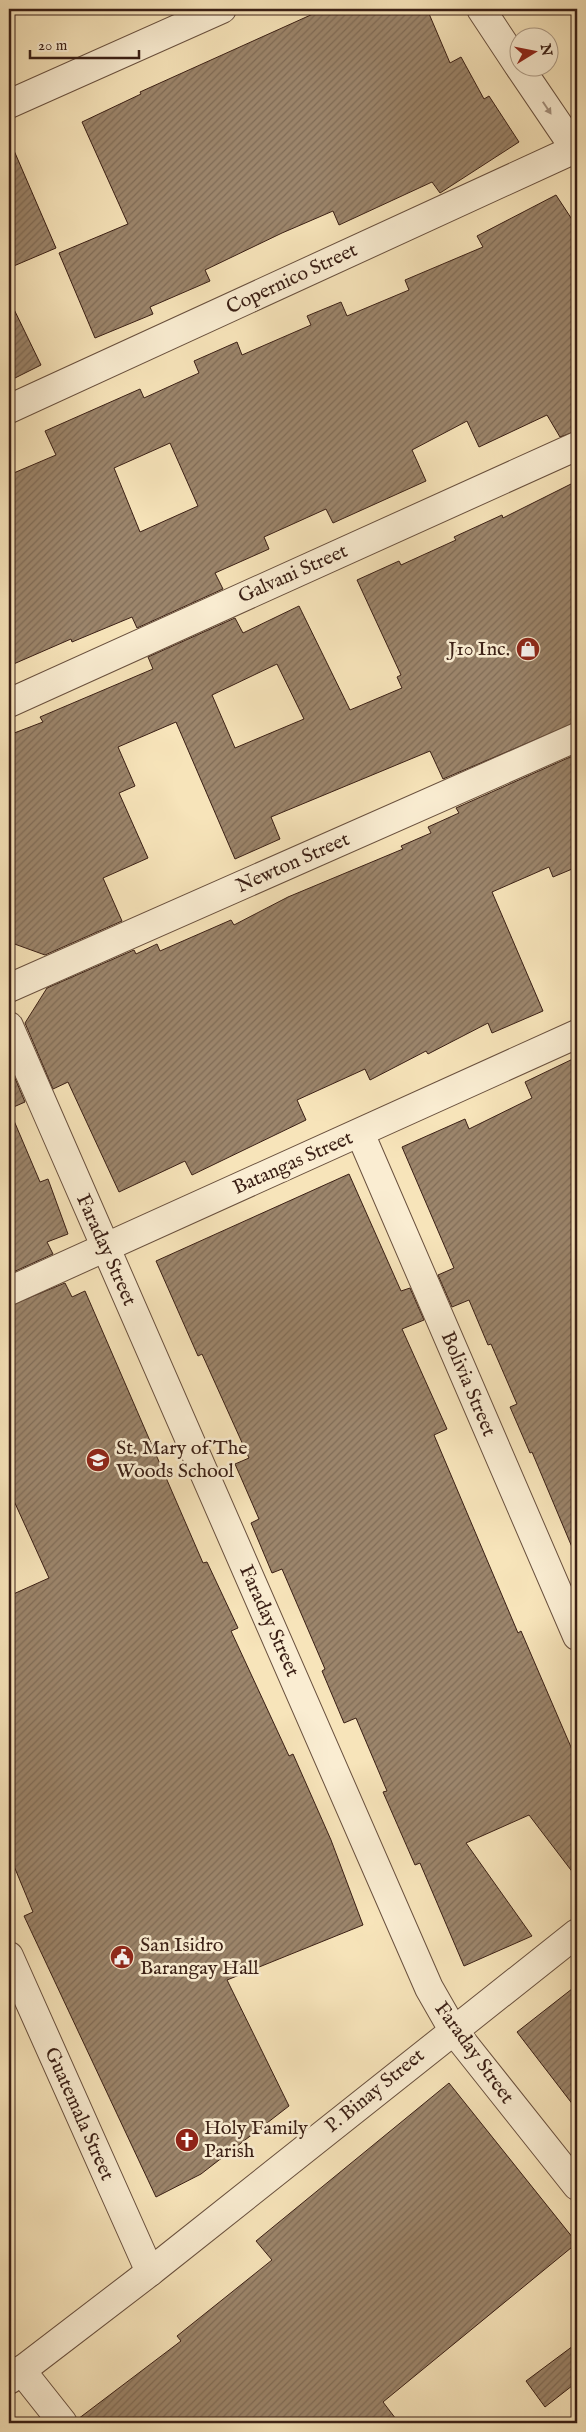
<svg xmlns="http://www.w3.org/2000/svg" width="586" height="2432" font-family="'IM FELL English',serif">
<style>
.building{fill:url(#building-hatch);stroke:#3a1f15;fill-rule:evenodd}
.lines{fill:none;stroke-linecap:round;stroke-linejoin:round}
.minor-casing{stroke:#69503e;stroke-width:30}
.minor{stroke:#faedd2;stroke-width:28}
.oneway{fill:#a4907d}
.labels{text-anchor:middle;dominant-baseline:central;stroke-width:5;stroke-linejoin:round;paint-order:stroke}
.street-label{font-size:20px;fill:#3a1f15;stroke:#faedd2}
.poi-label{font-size:20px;fill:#3a1f15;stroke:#faedd2;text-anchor:start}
</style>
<defs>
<pattern id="building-hatch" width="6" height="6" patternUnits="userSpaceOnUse" patternTransform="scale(1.25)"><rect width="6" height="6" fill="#9c856b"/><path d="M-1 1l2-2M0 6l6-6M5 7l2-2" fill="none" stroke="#806c57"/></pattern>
</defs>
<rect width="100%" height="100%" fill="#f7e4ba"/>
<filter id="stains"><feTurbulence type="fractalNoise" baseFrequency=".004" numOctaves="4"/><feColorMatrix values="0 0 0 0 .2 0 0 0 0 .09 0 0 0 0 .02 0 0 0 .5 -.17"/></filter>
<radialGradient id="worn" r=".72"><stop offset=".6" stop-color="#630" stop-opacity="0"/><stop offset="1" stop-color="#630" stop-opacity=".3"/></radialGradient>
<g class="building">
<polygon points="324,9 427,9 450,63 461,57 484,99 489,96 519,142 440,193 432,182 339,225 333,211 282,233 205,270 210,281 150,307 153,314 95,338 59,253 128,224 82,122 141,94 140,92"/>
<polygon points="9,139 56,248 9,268"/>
<path d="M556 195 577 227V431L560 437 547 415 479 447 467 421 412 450 426 481 333 523 326 509 264 537 269 549 215 573 223 589 137 628 132 617 72 642 71 639 9 666V475L56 455 45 431 140 389 144 398 199 373 194 361 237 342 242 355 311 325 307 316 341 302 347 316 409 290 405 280 483 247 477 236ZM170 443 198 506 140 532 114 468Z"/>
<polygon points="9,299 41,365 9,381"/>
<path d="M577 481V722L443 779 430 751 271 817 280 839 235 859 176 722 118 747 135 786 119 793 148 858 103 878 122 921 45 955 9 942V735L43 722 40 717 153 669 148 657 235 618 243 633 299 606 350 710 402 688 397 677 401 675 357 580 399 561 401 565 456 540 454 537 502 515 503 518ZM277 664 304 719 235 748 212 695Z"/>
<polygon points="577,754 577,867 553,877 549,867 492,892 543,1011 492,1033 488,1023 428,1054 426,1051 370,1080 365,1069 297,1100 306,1120 192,1175 185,1161 119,1192 68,1082 53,1089 25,1023 47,988 134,950 136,954 157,944 160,951 231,920 234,925 288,897 403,849 401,846 431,833 428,827 459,813 456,808"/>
<polygon points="577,1057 577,1559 532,1452 530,1453 510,1407 517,1404 491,1344 488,1345 469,1300 452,1307 438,1275 454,1268 402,1147 465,1119 469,1129 532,1098 525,1082"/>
<polygon points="9,1064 25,1102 9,1109 40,1182 48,1179 68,1234 47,1242 53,1254 9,1274"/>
<polygon points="349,1174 401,1291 410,1288 424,1320 402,1329 447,1429 434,1435 518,1633 521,1631 577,1761 577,1878 529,1815 466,1843 532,1936 464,1966 420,1863 415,1865 383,1792 387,1791 356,1718 344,1723 322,1671 325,1669 282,1569 272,1573 251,1523 259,1519 235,1464 249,1458 202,1354 198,1356 156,1261"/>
<polygon points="65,1283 72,1297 85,1291 203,1563 207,1562 238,1628 231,1631 289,1756 293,1754 331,1840 363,1925 227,1980 289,2106 201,2174 156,2197 24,1916 33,1912 9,1854 9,1596 49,1578 9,1490 9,1306"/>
<polygon points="577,1985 577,2110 517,2032"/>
<polygon points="449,2083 577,2243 383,2402 399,2423 78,2423 78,2419 181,2341 177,2336 272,2260 256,2241"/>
<polygon points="577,2343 577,2382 545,2407 526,2381"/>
</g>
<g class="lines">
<g class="minor-casing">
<g id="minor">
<polyline points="481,9 518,65"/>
<polyline points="520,68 577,152"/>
<polyline points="9,104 222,9"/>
<polyline points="9,409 575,149"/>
<polyline points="9,703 577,446"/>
<polyline points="9,988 577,737"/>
<polyline points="9,1026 429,1988 453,2030 577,2186"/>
<polyline points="360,1133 577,1636"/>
<polyline points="9,1291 577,1034"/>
<polyline points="9,1956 150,2272"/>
<polyline points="21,2370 63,2423"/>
<polyline points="9,2380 150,2272 577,1933"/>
</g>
</g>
<use href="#minor" class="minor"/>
</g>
<defs><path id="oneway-solid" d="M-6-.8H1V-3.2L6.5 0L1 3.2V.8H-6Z" transform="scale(1.25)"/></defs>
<use class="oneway" href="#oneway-solid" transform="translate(547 108) rotate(56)"/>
<defs>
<g id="shop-disc" transform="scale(1.25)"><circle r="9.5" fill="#8f2418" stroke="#faedd2"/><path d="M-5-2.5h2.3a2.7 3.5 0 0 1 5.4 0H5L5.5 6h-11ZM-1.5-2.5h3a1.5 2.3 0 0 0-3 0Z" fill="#fff"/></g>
<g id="school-disc" transform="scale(1.25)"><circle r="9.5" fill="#8f2418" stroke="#faedd2"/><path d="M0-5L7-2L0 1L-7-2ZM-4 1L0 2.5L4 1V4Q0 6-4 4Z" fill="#fff"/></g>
<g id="civic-disc" transform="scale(1.25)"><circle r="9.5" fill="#8f2418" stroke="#faedd2"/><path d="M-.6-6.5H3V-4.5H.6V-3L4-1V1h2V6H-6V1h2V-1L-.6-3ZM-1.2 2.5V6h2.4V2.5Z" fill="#fff"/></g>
<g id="church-disc" transform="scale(1.25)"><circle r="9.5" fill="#8f2418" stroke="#faedd2"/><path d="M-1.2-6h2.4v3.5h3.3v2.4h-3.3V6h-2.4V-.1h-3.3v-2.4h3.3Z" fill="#fff"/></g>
</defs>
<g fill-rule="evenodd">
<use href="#shop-disc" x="528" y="649"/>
<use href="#school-disc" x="98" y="1460"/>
<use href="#civic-disc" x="122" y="1957"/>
<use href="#church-disc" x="187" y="2140"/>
</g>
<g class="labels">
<g class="street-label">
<text transform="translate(292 279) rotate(-25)">Copernico Street</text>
<text transform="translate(293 574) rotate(-24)">Galvani Street</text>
<text transform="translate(293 863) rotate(-24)">Newton Street</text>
<text transform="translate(293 1163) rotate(-24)">Batangas Street</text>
<text transform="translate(106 1250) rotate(66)">Faraday Street</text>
<text transform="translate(468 1384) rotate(67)">Bolivia Street</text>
<text transform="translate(269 1621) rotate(66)">Faraday Street</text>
<text transform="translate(474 2053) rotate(54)">Faraday Street</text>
<text transform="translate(375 2091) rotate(-39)">P. Binay Street</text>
<text transform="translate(79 2114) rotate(66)">Guatemala Street</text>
</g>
<g class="poi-label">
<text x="510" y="649" text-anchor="end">J10 Inc.</text>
<text x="116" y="1448">St. Mary of The<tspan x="116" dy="23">Woods School</tspan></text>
<text x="140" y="1945">San Isidro<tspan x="140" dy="23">Barangay Hall</tspan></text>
<text x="204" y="2128">Holy Family<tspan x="204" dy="23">Parish</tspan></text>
</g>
</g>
<rect width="586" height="2432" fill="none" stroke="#f7e4ba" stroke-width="30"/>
<rect x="10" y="10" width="566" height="2412" fill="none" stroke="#3a1f15" stroke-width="2.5"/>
<rect x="15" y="15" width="556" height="2402" fill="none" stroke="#3a1f15"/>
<g transform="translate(534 52) rotate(80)"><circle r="24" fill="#faedd2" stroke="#ad9b86"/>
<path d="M0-4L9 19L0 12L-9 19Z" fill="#8f2418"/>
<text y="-8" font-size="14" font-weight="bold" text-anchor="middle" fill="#3a1f15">N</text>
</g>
<path d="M30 50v8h109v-8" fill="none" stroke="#3a1f15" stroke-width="2.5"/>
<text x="38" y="50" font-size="15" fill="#3a1f15" stroke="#faedd2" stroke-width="4" paint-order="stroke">20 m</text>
<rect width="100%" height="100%" filter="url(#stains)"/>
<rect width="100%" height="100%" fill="url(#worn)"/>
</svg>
